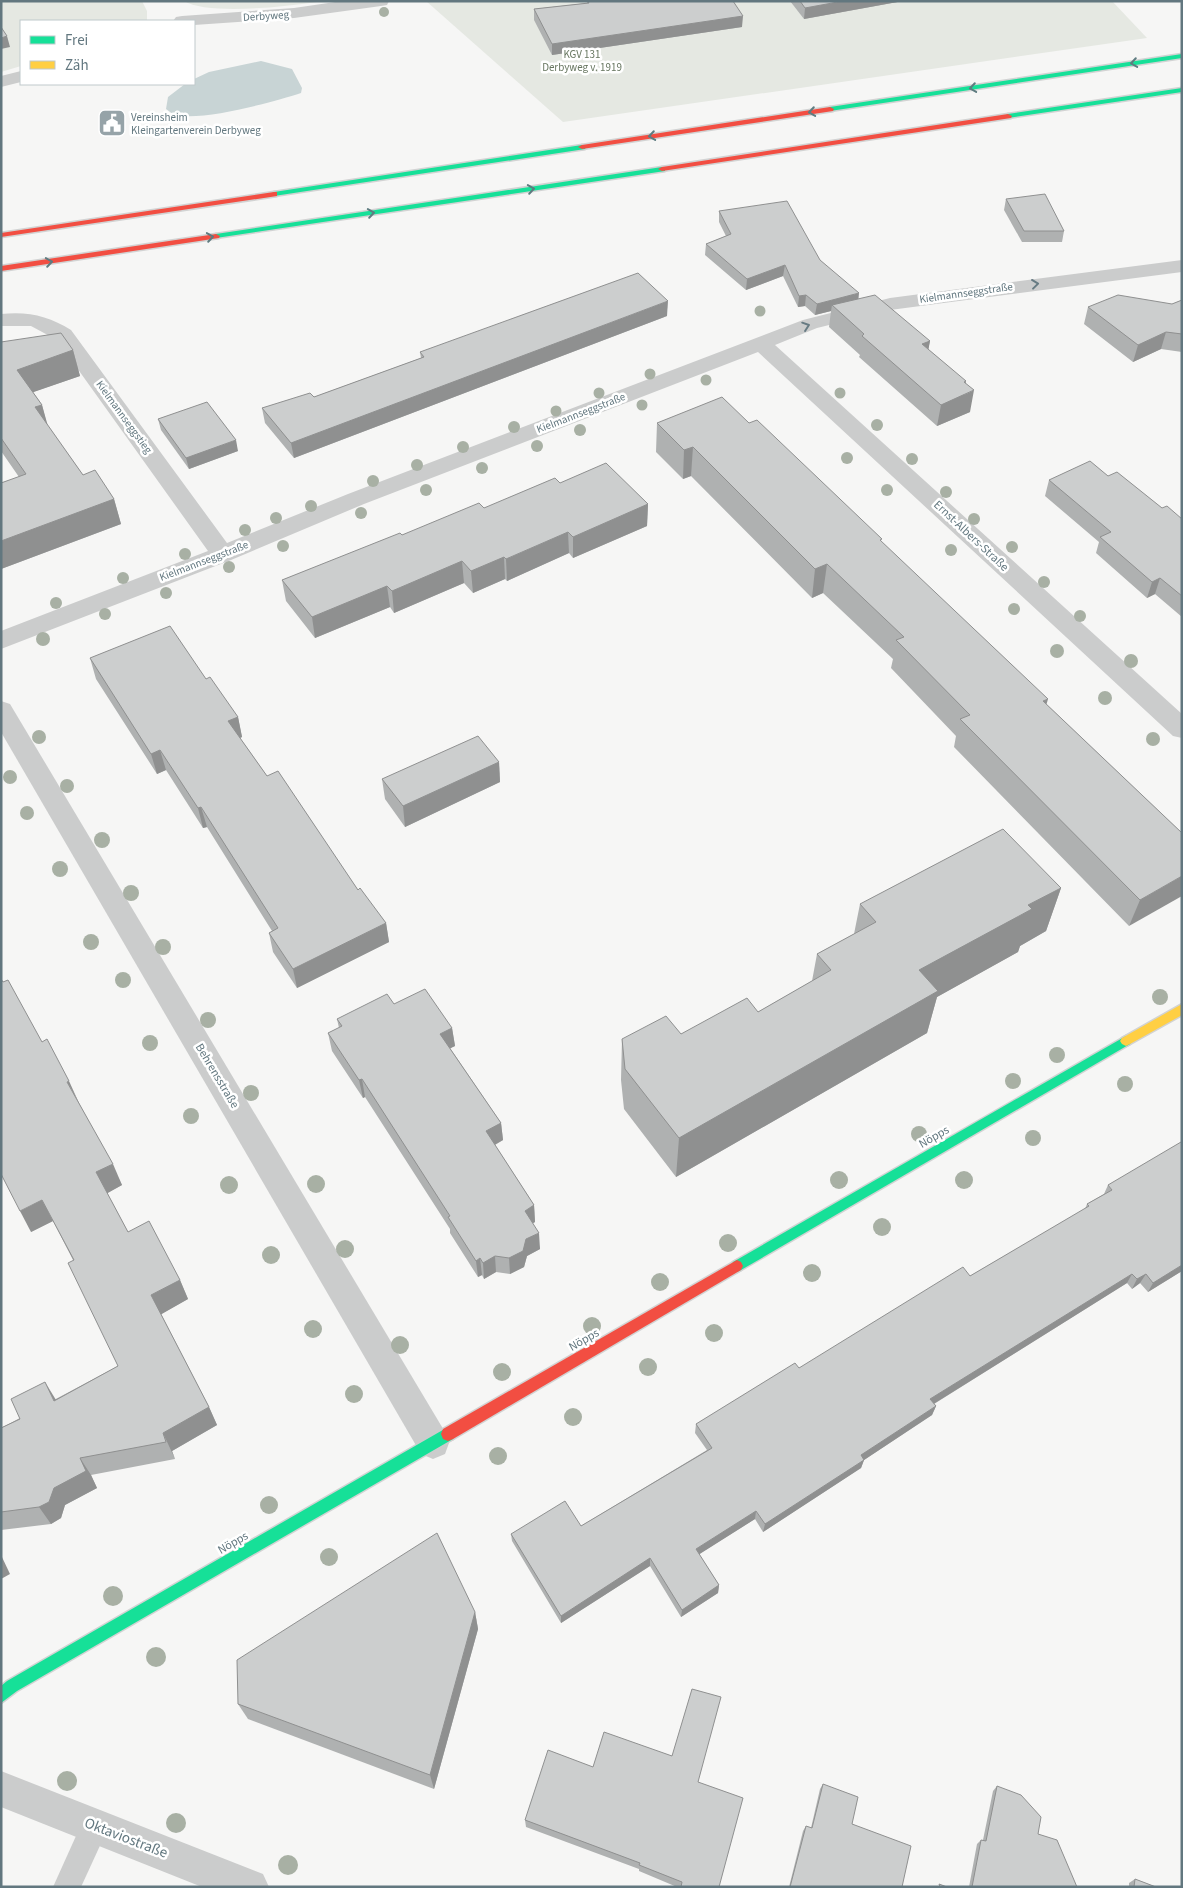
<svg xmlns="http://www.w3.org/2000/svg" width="1183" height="1888" font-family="'Source Sans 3',sans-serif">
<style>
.green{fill:#e5e8e2}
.water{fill:#c8d4d5}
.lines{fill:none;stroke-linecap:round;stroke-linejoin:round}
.fast-casing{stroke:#d2d3d3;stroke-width:3}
.slow-casing{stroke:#d2d3d3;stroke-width:3}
.jam-casing{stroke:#d2d3d3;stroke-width:3}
.lane{fill:#cbcccc;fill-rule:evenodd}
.street{fill:#cbcccc;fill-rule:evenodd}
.fast{fill:#16e098;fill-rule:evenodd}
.slow{fill:#ffcf43;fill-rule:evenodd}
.jam{fill:#f24e42;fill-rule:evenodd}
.tree{fill:#a8b0a4}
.wall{fill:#afb1b1}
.shaded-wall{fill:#8f9090}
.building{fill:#cccece;stroke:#8f9090}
.oneway{stroke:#5e7c80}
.oneway2{stroke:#677b83}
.labels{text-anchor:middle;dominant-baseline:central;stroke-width:5;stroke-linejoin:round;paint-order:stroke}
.far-street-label{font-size:11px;fill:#62777f;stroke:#fff}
.far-park-label{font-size:11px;fill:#687761;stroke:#fff}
.far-poi-label{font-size:11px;fill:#62777f;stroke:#fff;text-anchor:start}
.street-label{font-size:12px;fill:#62777f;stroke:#fff}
.near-street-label{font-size:15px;fill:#62777f;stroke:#fff}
</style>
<rect width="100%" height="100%" fill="#f6f6f5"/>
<g class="green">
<polygon points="1,1 142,1 147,11 147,21 21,21 21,66 1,72"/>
<path d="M184 1H323C293 6 208 16 184 1Z"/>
<polygon points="426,1 1112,1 1147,38 563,122"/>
</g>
<path class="water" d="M261 61 292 69 302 88 301 93C273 102 204 121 176 115 172 114 170 112 166 109L168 97 185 84H194V79L209 72Z"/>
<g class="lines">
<g class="fast-casing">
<g id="fast">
<polygon points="1182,54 1182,58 830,111 826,109 830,107"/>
<polygon points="1182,88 1182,92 1008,118 1004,116 1008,114"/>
<polygon points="582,145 586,147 585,149 274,196 270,194 274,192"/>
<polygon points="662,167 665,167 665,171 216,238 212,236 216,234"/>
<polygon points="1126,1036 1130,1038 1132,1041 1130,1044 741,1270 737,1272 733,1270 731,1266 733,1262"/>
<polygon points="448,1427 453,1429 455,1434 453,1439 17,1691 1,1703 1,1686 7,1681"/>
</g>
</g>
<g class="slow-casing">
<polygon id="slow" points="1182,1004 1182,1015 1130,1044 1126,1046 1122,1044 1120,1041 1122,1038"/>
</g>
<g class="jam-casing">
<g id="jam">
<polygon points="830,107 834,109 833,111 582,149 578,147 582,145"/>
<polygon points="1008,114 1012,116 1011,118 662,171 658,169 662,167"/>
<polygon points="274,192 277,192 277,196 1,237 1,233"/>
<polygon points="216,234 220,236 219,238 1,271 1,266"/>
<polygon points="737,1260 741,1262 743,1266 741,1270 453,1439 448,1441 443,1439 441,1434 443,1429"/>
</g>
</g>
<polygon class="lane" points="95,1812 105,1816 109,1826 81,1887 53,1887 85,1816"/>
<g class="street">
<polygon points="342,1 389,1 387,5 381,6 294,18 194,25 194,21 173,21 176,17 182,16 294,8"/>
<polygon points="21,71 21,82 1,87 1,76"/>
<path d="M1182 260V272L890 310 817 328 775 345 1182 714V738L1173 736 758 352 364 504 231 560 1 649V631L208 551 57 340 31 326H1V314C28 311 49 316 71 330L227 543 348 494 803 320 890 298Z"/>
<polygon points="1,701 10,704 445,1432 449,1443 445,1454 433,1459 421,1454 1,732"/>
<polygon points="1,1771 263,1874 269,1887 202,1887 1,1807"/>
</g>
<use href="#fast" class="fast"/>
<use href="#slow" class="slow"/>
<use href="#jam" class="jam"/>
</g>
<g class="tree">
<circle cx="384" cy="12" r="5"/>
<circle cx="760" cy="311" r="5.5"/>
<circle cx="650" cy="374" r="5.5"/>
<circle cx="706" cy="380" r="5.5"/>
<circle cx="599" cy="393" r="5.5"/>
<circle cx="840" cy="393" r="5.5"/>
<circle cx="642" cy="405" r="5.5"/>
<circle cx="556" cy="411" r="5.5"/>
<circle cx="877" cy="425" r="6"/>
<circle cx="514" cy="427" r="6"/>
<circle cx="580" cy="430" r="6"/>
<circle cx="537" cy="446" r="6"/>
<circle cx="463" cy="447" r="6"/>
<circle cx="847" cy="458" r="6"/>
<circle cx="912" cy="459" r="6"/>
<circle cx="417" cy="465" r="6"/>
<circle cx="482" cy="468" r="6"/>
<circle cx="373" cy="481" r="6"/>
<circle cx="426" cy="490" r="6"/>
<circle cx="887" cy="490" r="6"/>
<circle cx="946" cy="492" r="6"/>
<circle cx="311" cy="506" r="6"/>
<circle cx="361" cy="513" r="6"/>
<circle cx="276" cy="518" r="6"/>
<circle cx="974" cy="519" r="6"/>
<circle cx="245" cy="530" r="6"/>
<circle cx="283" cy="546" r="6"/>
<circle cx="1012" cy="547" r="6"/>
<circle cx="951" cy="550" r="6"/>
<circle cx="185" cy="554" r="6"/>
<circle cx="229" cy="567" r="6"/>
<circle cx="123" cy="578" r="6"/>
<circle cx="1044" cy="582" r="6"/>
<circle cx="166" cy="593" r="6"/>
<circle cx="56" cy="603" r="6"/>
<circle cx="1014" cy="609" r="6"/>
<circle cx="105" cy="614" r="6"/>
<circle cx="1080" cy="616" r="6"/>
<circle cx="43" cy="639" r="7"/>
<circle cx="1057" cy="651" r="7"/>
<circle cx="1131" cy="661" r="7"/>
<circle cx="1105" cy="698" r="7"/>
<circle cx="39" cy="737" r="7"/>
<circle cx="1153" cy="739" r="7"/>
<circle cx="10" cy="777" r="7"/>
<circle cx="67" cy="786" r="7"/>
<circle cx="27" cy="813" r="7"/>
<circle cx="102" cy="840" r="8"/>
<circle cx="60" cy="869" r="8"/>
<circle cx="131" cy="893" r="8"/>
<circle cx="91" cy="942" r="8"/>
<circle cx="163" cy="947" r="8"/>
<circle cx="123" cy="980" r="8"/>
<circle cx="1160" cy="997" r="8"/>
<circle cx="208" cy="1020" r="8"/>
<circle cx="150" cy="1043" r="8"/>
<circle cx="1057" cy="1055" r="8"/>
<circle cx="1013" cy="1081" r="8"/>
<circle cx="1125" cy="1084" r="8"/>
<circle cx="251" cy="1093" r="8"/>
<circle cx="191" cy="1116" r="8"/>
<circle cx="919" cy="1134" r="8"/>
<circle cx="1033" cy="1138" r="8"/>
<circle cx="839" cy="1180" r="9"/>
<circle cx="964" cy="1180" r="9"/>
<circle cx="316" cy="1184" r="9"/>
<circle cx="229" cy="1185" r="9"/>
<circle cx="882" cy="1227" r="9"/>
<circle cx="728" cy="1243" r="9"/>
<circle cx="345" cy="1249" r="9"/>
<circle cx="271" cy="1255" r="9"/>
<circle cx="812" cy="1273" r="9"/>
<circle cx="660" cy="1282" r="9"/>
<circle cx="592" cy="1326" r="9"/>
<circle cx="313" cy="1329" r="9"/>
<circle cx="714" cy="1333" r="9"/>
<circle cx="400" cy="1345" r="9"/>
<circle cx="648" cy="1367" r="9"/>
<circle cx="502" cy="1372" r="9"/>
<circle cx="354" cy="1394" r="9"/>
<circle cx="573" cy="1417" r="9"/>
<circle cx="498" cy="1456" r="9"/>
<circle cx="269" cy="1505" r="9"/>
<circle cx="329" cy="1557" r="9"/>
<circle cx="113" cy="1596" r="10"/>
<circle cx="156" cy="1657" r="10"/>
<circle cx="67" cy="1781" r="10"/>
<circle cx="176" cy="1823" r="10"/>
<circle cx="288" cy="1865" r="10"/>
</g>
<g class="wall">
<polygon points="587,1 733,1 742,27 552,55 534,20 534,9 587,3"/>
<polygon points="790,1 903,1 804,19"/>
<polygon points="1006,199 1064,231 1062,242 1022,242 1004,210"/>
<polygon points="719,211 820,260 858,299 930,341 928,349 966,383 970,412 937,426 859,357 860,355 829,327 831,311 815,315 805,306 798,307 783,276 746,290 705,255 706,244 726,236 719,222"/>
<polygon points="1182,300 1182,352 1161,349 1133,362 1084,324 1088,307 1172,304"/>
<polygon points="667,316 294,458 265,423 262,408 314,397 421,358 420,352"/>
<polygon points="1,342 73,350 80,376 33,392 42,405 47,425 83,475 114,499 121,524 1,569 1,483 19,477 1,451"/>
<polygon points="158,419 238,451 189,469 161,430"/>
<polygon points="657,423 749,423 881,542 1046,704 1182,833 1129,926 954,747 956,736 891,668 893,659 823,593 812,598 691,476 683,479 656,452"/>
<polygon points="1108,476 1162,508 1182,519 1182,617 1155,594 1147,598 1096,553 1099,542 1045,496 1049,480"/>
<polygon points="560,483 648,504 647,526 573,558 569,553 507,581 505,579 473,593 464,583 394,613 390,607 315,638 286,601 282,580 402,535"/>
<polygon points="90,658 206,679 238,717 242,737 240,738 267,776 358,890 386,923 389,942 297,988 273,952 269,933 272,931 207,827 203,828 166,770 157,774 96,679"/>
<polygon points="499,762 500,782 405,827 385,799 382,779"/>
<polygon points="1061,888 1046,931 1020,946 1018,952 937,997 927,1033 676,1177 624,1109 621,1080 622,1039 681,1034 758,1012 812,981 817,954 854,934 860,904"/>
<polygon points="394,1004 452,1028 455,1046 450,1048 501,1123 503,1140 495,1145 534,1205 535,1222 533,1223 540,1249 527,1256 524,1267 510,1274 496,1272 484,1279 482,1275 478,1277 450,1233 450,1229 365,1097 363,1098 332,1051 328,1033 339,1028 337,1019"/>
<polygon points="42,1042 79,1103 122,1185 107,1193 128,1232 180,1280 188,1299 161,1314 209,1407 217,1425 172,1451 175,1459 91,1475 97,1488 65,1505 61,1518 51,1524 1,1530 1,1428 118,1366 73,1260 53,1221 31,1232"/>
<polygon points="1108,1185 1182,1271 1148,1292 1140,1283 1132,1289 1127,1283 934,1404 936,1406 932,1415 864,1460 861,1468 763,1532 755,1519 699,1554 719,1585 718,1593 681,1617 650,1566 561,1623 512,1541 511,1534 581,1526 707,1450 695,1433 696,1424 970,1276 1085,1209 1087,1204 1104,1194"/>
<polygon points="475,1612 478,1629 434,1789 248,1719 238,1704"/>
<polygon points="593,1767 698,1782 719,1887 677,1887 639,1871 639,1869 526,1827 525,1820"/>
<polygon points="823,1784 852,1824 902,1887 789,1887 803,1831 806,1826 811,1828 820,1789"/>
<polygon points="997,1786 1038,1834 1077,1887 969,1887 977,1844 981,1840 983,1840 993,1791"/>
<polygon points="1135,1879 1156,1887 1129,1887 1129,1883"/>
</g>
<g class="shaded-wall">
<polygon points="843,1 903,1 804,19 805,8"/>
<polygon points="743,16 742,27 552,55 552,44"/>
<polygon points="7,36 10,47 1,49 1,38"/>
<polygon points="785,265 783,276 746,290 747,279"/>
<polygon points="859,293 858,304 832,305 831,311 815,315 817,304"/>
<polygon points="806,295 805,306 798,307 799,296"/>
<polygon points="668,301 667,316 294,458 291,443"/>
<polygon points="1166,332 1161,349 1133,362 1138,345"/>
<polygon points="930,341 926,363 922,344"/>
<polygon points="73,350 80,376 25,395 17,370"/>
<polygon points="966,381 964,395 974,390 970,412 937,426 941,405 964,382"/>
<polygon points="42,405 49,430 35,407"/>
<polygon points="236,440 238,451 189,469 186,458"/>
<polygon points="693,447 691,476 683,479 684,450"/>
<polygon points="114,499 121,524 1,569 1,541"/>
<polygon points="648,504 647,526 573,558 573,537"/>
<polygon points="568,532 569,553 507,581 506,559"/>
<polygon points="504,557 505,579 473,593 471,571"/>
<polygon points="462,561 464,583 394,613 392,591"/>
<polygon points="827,564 823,593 812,598 815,569"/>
<polygon points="1160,578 1155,594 1147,598 1152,582"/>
<polygon points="387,586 390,607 315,638 312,617"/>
<polygon points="1048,699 1040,726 1043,701"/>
<polygon points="238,717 242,737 233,741 228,721"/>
<polygon points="160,750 166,770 157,774 151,754"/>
<polygon points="499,762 500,782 405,827 403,806"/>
<polygon points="201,807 207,827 203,828 198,808"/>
<polygon points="1182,876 1182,896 1129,926 1140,900"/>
<polygon points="1061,888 1046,931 1020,946 1018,952 937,997 927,1033 676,1177 679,1138 919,970 1028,905"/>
<polygon points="386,923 389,942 297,988 293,969"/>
<polygon points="452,1028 455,1046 443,1052 440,1034"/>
<polygon points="362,1079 365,1097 363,1098 359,1080"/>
<polygon points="69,1081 79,1103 67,1082"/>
<polygon points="501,1123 503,1140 487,1149 486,1131"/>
<polygon points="113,1164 122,1185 106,1194 96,1172"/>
<polygon points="42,1200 53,1221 31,1232 20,1211"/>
<polygon points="534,1205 535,1222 526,1227 525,1211"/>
<polygon points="539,1233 540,1249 527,1256 524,1267 510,1274 509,1258 526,1239"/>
<polygon points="495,1256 496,1272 484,1279 483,1263"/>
<polygon points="480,1258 482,1275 478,1277 476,1261"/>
<polygon points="1182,1265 1182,1271 1148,1292 1153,1283"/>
<polygon points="1132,1274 1127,1283 927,1408 930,1399"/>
<polygon points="1146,1274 1140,1283 1132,1289 1137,1279"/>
<polygon points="180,1280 188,1299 160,1315 151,1295"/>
<polygon points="45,1382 56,1400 54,1401"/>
<polygon points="936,1406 932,1415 858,1464 861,1455"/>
<polygon points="209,1407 217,1425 172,1451 175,1459 163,1433"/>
<polygon points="80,1458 91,1475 97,1488 65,1505 61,1518 51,1524 39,1507 54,1488"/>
<polygon points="864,1460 861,1468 763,1532 765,1524"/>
<polygon points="756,1511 755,1519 695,1557 696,1549"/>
<polygon points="1,1555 10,1574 1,1579"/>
<polygon points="650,1558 650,1566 561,1623 561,1616"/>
<polygon points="719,1585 718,1593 681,1617 682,1610"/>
<polygon points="475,1612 478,1629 434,1789 430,1775"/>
</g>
<g class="building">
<polygon points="588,1 733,1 743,16 552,44 534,9 589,3"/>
<polygon points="800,1 843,1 805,8"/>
<polygon points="1,27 7,36 1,38"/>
<polygon points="1045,194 1064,231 1024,231 1006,199"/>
<polygon points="787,201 820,260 859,293 817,304 806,295 799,296 785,265 747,279 706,244 731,234 719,211"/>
<polygon points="638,273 668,301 291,443 262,408 310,393 314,397 424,357 420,352"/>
<polygon points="875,295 930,341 922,344 966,381 964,382 974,390 941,405 862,336 864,334 832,305"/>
<polygon points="1118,295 1172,304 1182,300 1182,334 1166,332 1138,345 1088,307"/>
<polygon points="61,333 73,350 17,370 42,405 35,407 83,475 95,470 114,499 1,541 1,483 26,474 1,438 1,342"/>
<polygon points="722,397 749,423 757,420 882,539 880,540 1048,699 1043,701 1182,833 1182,876 1140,900 960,719 970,715 896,640 904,637 827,564 815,569 693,447 684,450 657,423"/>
<polygon points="207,402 236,440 186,458 158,419"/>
<polygon points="1090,461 1108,476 1117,472 1162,508 1167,506 1182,519 1182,596 1160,578 1152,582 1100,537 1111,532 1049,480"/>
<polygon points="606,463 648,504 573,537 568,532 506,559 504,557 471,571 462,561 392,591 387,586 312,617 282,580 400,533 402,535 479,503 484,508 555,478 560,483"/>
<polygon points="170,626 206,679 210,677 238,717 228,721 267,776 278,771 358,890 360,888 386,923 293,969 269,933 278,928 201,807 198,808 160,750 151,754 90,658"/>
<polygon points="478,736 499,762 403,806 382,779"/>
<polygon points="1003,829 1061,888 1028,905 1032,909 919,970 938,991 679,1138 625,1069 622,1039 666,1016 681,1034 747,998 758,1012 831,970 817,954 876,922 860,904"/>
<polygon points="1,979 3,982 8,980 42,1042 47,1039 69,1081 67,1082 113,1164 96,1172 128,1232 149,1221 180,1280 151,1295 209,1407 163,1433 166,1442 80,1458 86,1471 54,1488 49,1502 39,1507 1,1512 1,1428 20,1419 11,1399 45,1382 54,1401 118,1366 68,1263 74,1260 42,1200 20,1211 1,1174"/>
<polygon points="425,989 452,1028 440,1034 501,1123 486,1131 534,1205 525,1211 539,1233 526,1239 523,1251 509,1258 495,1256 483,1263 480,1258 476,1261 448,1217 450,1216 362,1079 359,1080 328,1033 342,1026 337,1019 387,994 394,1004"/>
<polygon points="1181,1142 1182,1143 1182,1265 1153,1283 1146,1274 1137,1279 1132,1274 930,1399 936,1406 861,1455 864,1460 765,1524 756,1511 696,1549 719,1585 682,1610 650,1558 561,1616 511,1534 565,1501 581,1526 712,1448 696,1424 795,1363 799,1368 963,1267 970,1276 1089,1206 1087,1204 1112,1190 1108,1185"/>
<polygon points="437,1533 475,1612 430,1775 238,1704 237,1660"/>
<polygon points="692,1689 721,1697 698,1782 743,1798 719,1887 681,1887 682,1882 639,1865 640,1863 525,1820 548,1750 593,1767 604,1732 672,1756"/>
<polygon points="823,1784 858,1797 852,1824 911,1846 902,1887 790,1887 806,1826 812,1828"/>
<polygon points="997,1786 1021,1795 1041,1817 1038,1834 1057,1840 1077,1887 972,1887 981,1840 986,1841"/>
<polygon points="1135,1879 1156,1887 1134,1887"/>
<polygon points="939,1884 947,1887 940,1887"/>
</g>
<defs><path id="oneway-chevron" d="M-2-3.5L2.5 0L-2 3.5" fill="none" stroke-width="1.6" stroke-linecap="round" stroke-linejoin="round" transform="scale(1.25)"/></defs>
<g class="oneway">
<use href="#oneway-chevron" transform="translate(1134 63) rotate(171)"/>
<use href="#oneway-chevron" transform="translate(973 88) rotate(171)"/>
<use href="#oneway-chevron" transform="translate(812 112) rotate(171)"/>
<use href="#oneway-chevron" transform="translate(652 136) rotate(171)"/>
<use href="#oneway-chevron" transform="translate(531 189) rotate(-9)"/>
<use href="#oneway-chevron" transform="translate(371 213) rotate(-9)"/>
<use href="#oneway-chevron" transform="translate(210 237) rotate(-9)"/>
<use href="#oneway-chevron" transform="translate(49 262) rotate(-9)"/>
</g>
<g class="oneway2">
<use href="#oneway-chevron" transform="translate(1035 284) rotate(-7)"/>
<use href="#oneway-chevron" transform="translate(806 326) rotate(-19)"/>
</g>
<defs>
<g id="civic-square" transform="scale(1.4375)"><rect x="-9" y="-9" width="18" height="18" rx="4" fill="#96a3a8" stroke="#fff"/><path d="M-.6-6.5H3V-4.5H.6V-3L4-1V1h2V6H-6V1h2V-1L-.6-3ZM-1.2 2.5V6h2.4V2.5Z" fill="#fff"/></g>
</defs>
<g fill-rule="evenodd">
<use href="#civic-square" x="112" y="123"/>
</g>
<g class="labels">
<g class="far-street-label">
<text transform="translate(266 16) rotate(-4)">Derbyweg</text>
<text transform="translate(966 293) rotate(-8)">Kielmannseggstraße</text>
<text transform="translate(581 413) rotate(-21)">Kielmannseggstraße</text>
<text transform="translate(124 417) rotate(54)">Kielmannseggstieg</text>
<text transform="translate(204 561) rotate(-21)">Kielmannseggstraße</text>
</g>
<g class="far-park-label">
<text x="582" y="54">KGV 131<tspan x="582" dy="13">Derbyweg v. 1919</tspan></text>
</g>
<g class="far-poi-label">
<text x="131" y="117">Vereinsheim<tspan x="131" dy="13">Kleingartenverein Derbyweg</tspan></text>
</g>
<g class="street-label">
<text transform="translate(971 536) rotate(43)">Ernst-Albers-Straße</text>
<text transform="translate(217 1076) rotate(59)">Behrensstraße</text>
<text transform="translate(934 1137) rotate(-30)">Nöpps</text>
<text transform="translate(584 1340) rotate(-30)">Nöpps</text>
<text transform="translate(233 1543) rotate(-30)">Nöpps</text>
</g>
<g class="near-street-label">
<text transform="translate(126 1838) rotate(21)">Oktaviostraße</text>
</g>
</g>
<rect width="1183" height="1888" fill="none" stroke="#62777f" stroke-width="5"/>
<rect x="20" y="20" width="175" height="65" fill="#ffffff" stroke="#c0c9cc"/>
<rect x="30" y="36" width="25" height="8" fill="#16e098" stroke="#c0c9cc"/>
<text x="65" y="45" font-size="15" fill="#62777f">Frei</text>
<rect x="30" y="61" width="25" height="8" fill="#ffcf43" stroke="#c0c9cc"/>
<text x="65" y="70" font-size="15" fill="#62777f">Zäh</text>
</svg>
